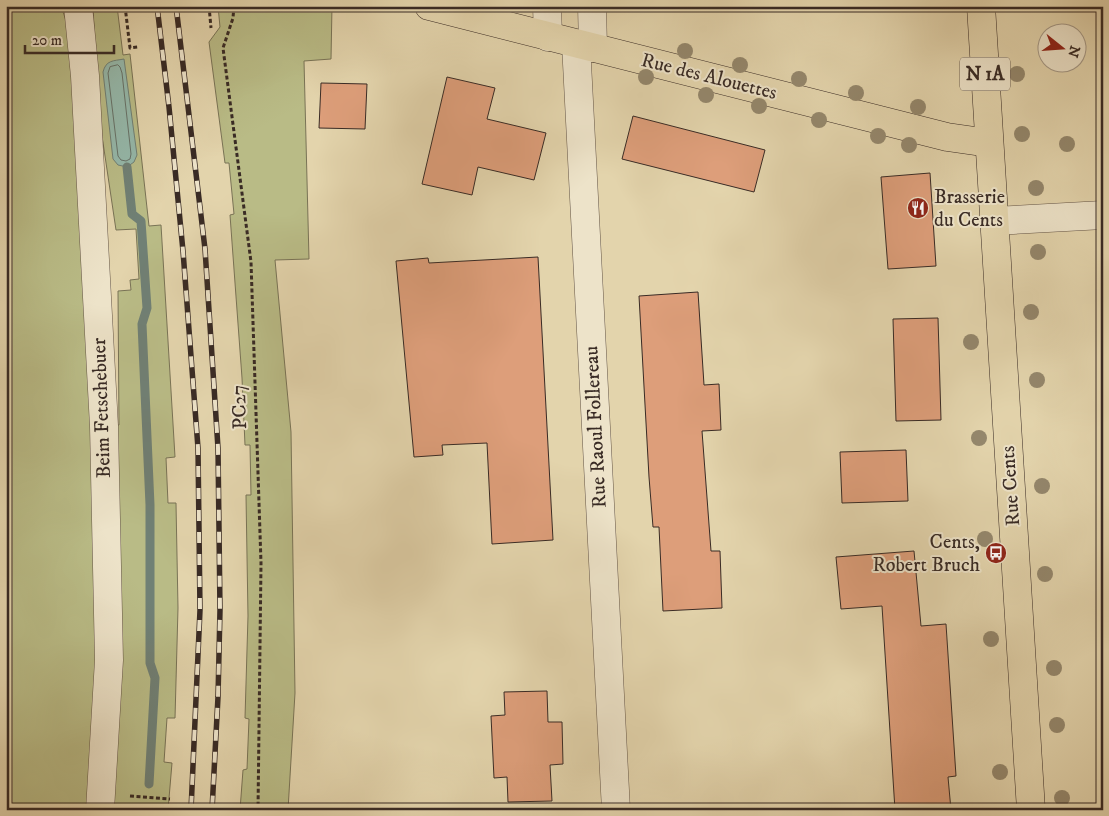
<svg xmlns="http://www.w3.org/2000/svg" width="1109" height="816" font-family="'IM FELL DW Pica',serif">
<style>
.green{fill:#b9bb86;stroke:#797356}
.water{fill:#95b8aa;stroke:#708075}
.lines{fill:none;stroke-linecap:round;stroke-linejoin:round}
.shore{stroke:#677268;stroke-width:1}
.stream{stroke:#708075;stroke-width:9}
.building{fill:#dd9e7a;stroke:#392b25}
.minor-casing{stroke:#645547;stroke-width:29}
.major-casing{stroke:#392b25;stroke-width:29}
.path{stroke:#392b25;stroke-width:3;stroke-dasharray:4 2.5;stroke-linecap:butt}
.minor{stroke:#ede3c9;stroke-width:28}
.major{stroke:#e3d4ac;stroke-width:28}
.rail-casing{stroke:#392b25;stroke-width:5.5}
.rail{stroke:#ede3c9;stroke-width:4;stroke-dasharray:11;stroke-linecap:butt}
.tree{fill:#94876c}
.labels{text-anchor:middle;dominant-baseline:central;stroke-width:4;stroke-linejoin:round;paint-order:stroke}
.shield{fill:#ede3c9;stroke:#6f6256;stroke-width:1}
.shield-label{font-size:19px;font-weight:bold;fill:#392b25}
.street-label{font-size:20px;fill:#392b25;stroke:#ede3c9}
.poi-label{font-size:20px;fill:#392b25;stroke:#ede3c9;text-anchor:start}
</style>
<rect width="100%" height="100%" fill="#e3d4ac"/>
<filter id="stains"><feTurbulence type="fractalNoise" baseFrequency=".004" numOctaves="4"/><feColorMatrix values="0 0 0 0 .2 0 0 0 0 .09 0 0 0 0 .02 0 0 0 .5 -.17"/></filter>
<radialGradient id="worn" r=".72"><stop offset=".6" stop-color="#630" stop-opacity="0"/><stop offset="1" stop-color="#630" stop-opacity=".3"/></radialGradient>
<g class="green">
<polygon points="6,6 61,6 85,76 104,426 119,425 118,291 131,290 130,280 139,279 136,229 116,230 98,109 93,6 117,6 123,55 130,54 149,226 161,225 175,457 166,458 168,503 176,503 178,608 175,718 167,718 164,762 172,763 168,810 6,810"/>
<polygon points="218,6 332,6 331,59 304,61 309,259 275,260 291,432 295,693 288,810 240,810 243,770 247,769 249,719 245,718 248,616 246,495 251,495 250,445 245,445 242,378 230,215 234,214 229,163 225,163 209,42 220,27"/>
</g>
<path class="water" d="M124 59 137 155 134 162 127 167 118 165 113 159 103 72C106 60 113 61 124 59Z"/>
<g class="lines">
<polygon class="shore" points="118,65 120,67 122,73 131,154 130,159 126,161 121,160 118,156 108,73 110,67"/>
<polyline class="stream" points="127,167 132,214 141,221 147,308 142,324 150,505 150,663 155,678 149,784"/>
</g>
<g class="building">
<polygon points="447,77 495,88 487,119 546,133 534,180 478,167 472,195 422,184"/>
<polygon points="321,83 367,84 365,129 319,128"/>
<polygon points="633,116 765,150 754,192 622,159"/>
<polygon points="930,173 936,266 888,269 881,177"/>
<polygon points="538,257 553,540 492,544 487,443 442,445 443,455 414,457 396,261 428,258 429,263"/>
<polygon points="698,292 704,385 719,384 721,430 702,431 711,551 720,551 722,608 663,611 659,527 653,527 649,477 639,296"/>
<polygon points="938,318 941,420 896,421 893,319"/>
<polygon points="906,450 908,501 842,503 840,452"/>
<polygon points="914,551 921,626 946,624 956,776 948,777 951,810 895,810 882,606 841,609 836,557"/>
<polygon points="547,691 548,722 562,722 563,764 550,765 552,801 508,802 507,777 494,778 491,716 505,715 504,692"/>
</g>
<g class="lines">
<g class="minor-casing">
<g id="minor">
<polyline points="78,6 85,76 104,426 109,660 100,810"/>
<polyline points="547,6 548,37"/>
<polyline points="592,6 593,48"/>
<polyline points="576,44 616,810"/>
<polyline points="994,221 1103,215"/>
</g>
</g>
<g class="major-casing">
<g id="major">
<polyline points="429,6 947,137 989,143"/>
<polyline points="981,6 1031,810"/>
</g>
</g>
<g class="path">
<polyline points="125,6 130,48 138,47"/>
<polyline points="209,6 211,28"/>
<polyline points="234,6 233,18 223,48 251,262 261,563 258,810"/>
<polyline points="130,796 170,799"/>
</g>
<use href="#minor" class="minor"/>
<use href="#major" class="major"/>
<g class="rail-casing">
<g id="rail">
<polyline points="157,6 169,107 183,251 198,448 200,610 191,810"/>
<polyline points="176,6 205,249 218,448 220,610 218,697 212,810"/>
</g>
</g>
<use href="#rail" class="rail"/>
</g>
<g class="tree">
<circle cx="685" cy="51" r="8"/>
<circle cx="740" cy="65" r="8"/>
<circle cx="1017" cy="74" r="8"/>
<circle cx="646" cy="77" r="8"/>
<circle cx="799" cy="79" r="8"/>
<circle cx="856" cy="93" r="8"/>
<circle cx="706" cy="95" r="8"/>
<circle cx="759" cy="106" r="8"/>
<circle cx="918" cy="107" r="8"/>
<circle cx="819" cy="120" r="8"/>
<circle cx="1022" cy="134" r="8"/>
<circle cx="878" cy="136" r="8"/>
<circle cx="1067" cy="144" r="8"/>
<circle cx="909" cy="145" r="8"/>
<circle cx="1036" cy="188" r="8"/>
<circle cx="1038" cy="252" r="8"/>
<circle cx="1031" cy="312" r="8"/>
<circle cx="971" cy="342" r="8"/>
<circle cx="1037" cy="380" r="8"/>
<circle cx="979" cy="438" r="8"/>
<circle cx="1042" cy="486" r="8"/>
<circle cx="985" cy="539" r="8"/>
<circle cx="1045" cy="574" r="8"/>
<circle cx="991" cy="639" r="8"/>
<circle cx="1054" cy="668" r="8"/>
<circle cx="1057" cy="725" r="8"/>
<circle cx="1000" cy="772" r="8"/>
<circle cx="1062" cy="798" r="8"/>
</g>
<defs>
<g id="restaurant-disc" transform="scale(1.125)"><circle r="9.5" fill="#8f2418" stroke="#ede3c9"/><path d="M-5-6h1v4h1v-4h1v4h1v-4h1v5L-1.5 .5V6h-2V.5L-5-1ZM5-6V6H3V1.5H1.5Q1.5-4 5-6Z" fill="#fff"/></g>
<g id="bus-disc" transform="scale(1.125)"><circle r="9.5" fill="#8f2418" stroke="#ede3c9"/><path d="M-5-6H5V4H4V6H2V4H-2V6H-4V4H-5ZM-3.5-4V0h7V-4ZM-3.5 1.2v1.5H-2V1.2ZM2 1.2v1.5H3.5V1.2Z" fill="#fff"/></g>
</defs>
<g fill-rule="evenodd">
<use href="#restaurant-disc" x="918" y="208"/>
<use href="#bus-disc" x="996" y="553"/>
</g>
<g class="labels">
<rect class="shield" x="960" y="57.5" width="50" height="33" rx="4"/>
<g class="shield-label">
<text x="985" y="74">N 1A</text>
</g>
<g class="street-label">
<text transform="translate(709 77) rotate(14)">Rue des Alouettes</text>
<text transform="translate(240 407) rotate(-92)">PC27</text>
<text transform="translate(102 408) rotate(-92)">Beim Fetschebuer</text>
<text transform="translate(596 427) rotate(-93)">Rue Raoul Follereau</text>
<text transform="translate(1011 486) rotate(-94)">Rue Cents</text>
</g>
<g class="poi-label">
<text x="934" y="197">Brasserie<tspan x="934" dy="23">du Cents</tspan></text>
<text x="980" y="542" text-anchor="end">Cents,<tspan x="980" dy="23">Robert Bruch</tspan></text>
</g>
</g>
<rect width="1109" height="816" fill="none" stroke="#e3d4ac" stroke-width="25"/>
<rect x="8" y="8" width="1094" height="801" fill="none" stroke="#392b25" stroke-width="2.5"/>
<rect x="12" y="12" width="1084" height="791" fill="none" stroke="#392b25"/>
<g transform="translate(1062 48) rotate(107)"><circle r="24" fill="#ede3c9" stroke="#a59987"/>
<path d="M0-4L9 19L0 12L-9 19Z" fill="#8f2418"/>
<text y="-8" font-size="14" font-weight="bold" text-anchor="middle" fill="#392b25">N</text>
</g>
<path d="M25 45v8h89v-8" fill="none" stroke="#392b25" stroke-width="2.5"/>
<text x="32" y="45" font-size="15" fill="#392b25" stroke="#ede3c9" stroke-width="4" paint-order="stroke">20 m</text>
<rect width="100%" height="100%" filter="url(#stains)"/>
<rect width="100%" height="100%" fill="url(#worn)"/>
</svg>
